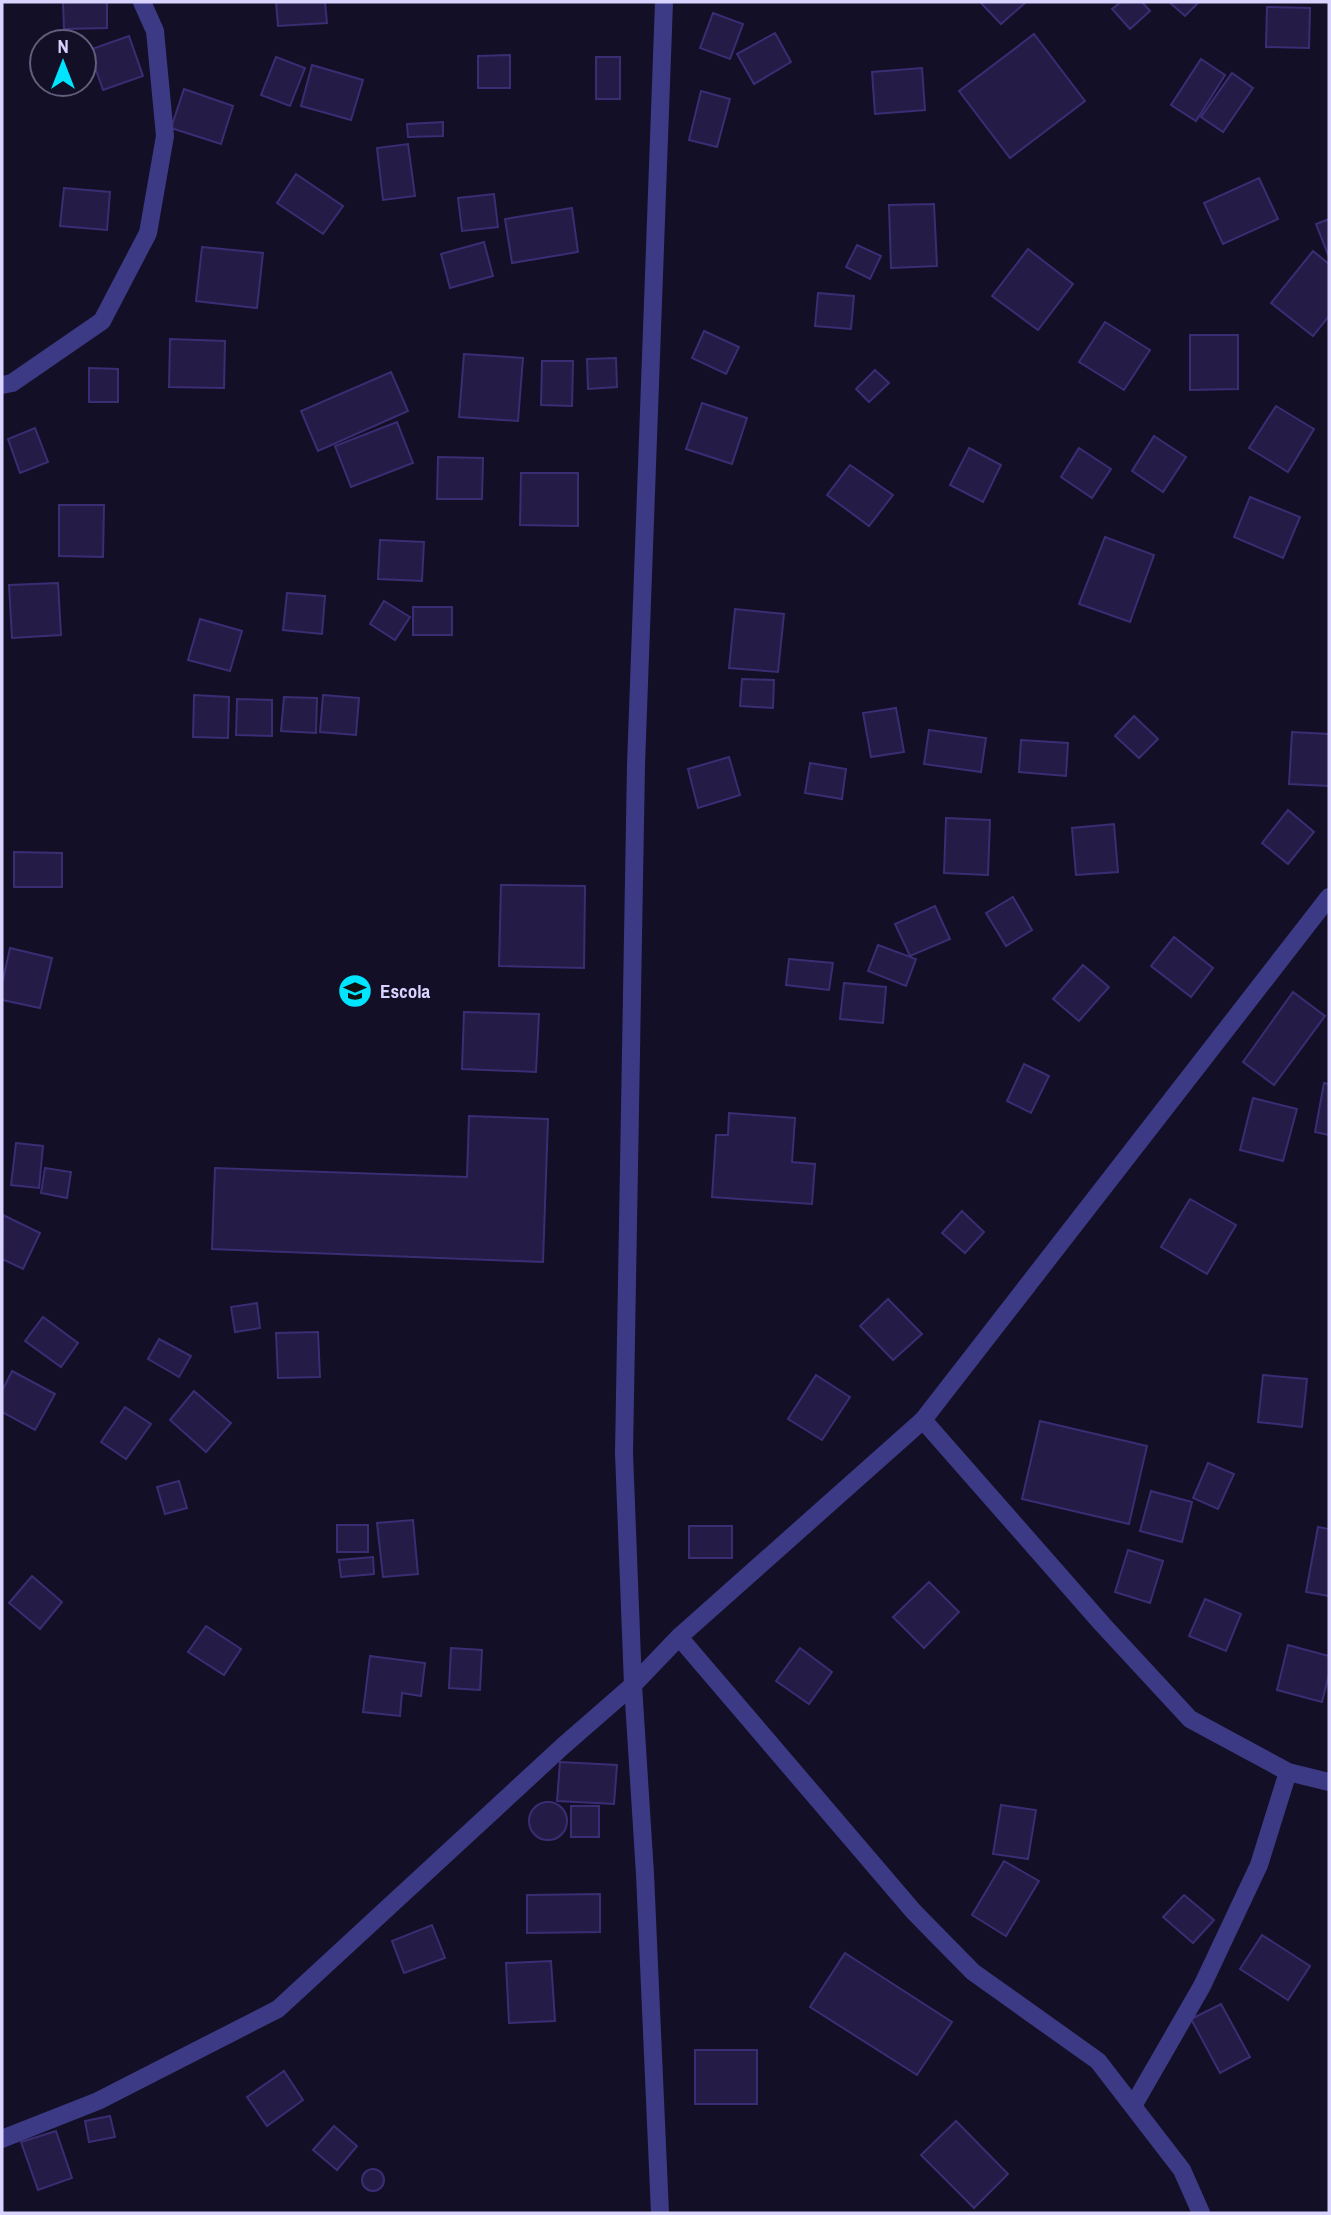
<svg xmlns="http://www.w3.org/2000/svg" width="1331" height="2215" font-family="'Archivo Narrow',sans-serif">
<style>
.building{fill:#241b47;stroke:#3b2d73;stroke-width:2}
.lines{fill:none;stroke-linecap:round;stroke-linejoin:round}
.street{stroke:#3d3a85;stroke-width:18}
.labels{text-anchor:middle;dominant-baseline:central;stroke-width:5;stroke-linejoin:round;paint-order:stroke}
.poi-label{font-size:19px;font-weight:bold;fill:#d9d4ff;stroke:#130f26;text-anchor:start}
</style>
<rect width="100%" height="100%" fill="#130f26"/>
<g class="building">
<polygon points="63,2 107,2 107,28 64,29"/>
<polygon points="276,2 325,2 327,23 278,26"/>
<polygon points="980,2 1026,2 1001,24"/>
<polygon points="1121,2 1142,2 1150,11 1130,29 1112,9"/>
<polygon points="1169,2 1199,2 1185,16"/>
<polygon points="1267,7 1310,8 1309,48 1266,47"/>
<polygon points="713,13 743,24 730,59 700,48"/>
<polygon points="775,33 791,62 754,84 737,54"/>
<polygon points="1034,34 1085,101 1010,158 959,91"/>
<polygon points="129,36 143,76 103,90 89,50"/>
<polygon points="510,55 510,88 478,88 478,56"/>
<polygon points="276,57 305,68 290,106 261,95"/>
<rect x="596" y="57" width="24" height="42"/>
<polygon points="1201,59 1225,75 1196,121 1171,105"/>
<polygon points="312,65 363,80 351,120 301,106"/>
<polygon points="922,68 925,110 875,114 872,72"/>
<polygon points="1232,73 1253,88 1223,132 1201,117"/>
<polygon points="184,89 233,106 221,144 171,128"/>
<polygon points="701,91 730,99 717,147 689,140"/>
<polygon points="443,122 443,136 408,137 407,124"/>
<polygon points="408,144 415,196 383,200 377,148"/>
<polygon points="296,174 343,206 323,234 277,203"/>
<polygon points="1259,178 1278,219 1223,244 1204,203"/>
<polygon points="64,188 110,192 107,230 60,226"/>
<polygon points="494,194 498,227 462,231 458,198"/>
<polygon points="934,204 937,266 891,268 889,205"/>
<polygon points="572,208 578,252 512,263 505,219"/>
<polygon points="1329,219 1329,257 1316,224"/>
<polygon points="484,242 493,276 450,288 441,254"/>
<polygon points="857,245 881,256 870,279 846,267"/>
<polygon points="202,247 263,253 257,308 196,301"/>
<polygon points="1028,249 1073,284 1038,330 992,296"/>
<polygon points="1313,251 1329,264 1329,316 1313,336 1271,303"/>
<polygon points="818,293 854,296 851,329 815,326"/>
<polygon points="1105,322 1150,350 1124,390 1079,362"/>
<polygon points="704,331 739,347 726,374 692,358"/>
<polygon points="1190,335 1238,335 1238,389 1190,390"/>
<polygon points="170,339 225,341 224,388 169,387"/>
<polygon points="464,354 523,358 518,421 459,417"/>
<polygon points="616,358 617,387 588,389 587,359"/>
<polygon points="542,361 573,361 572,406 541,405"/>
<polygon points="89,368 118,369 118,402 89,402"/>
<polygon points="875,370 889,383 869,402 856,389"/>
<polygon points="391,372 408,411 318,451 301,411"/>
<polygon points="702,403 747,418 732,464 686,449"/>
<polygon points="1276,406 1314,429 1288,472 1249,448"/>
<polygon points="397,422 413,463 351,487 335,446"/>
<polygon points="35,428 48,462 20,473 8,439"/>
<polygon points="1154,436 1186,457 1163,492 1132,471"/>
<polygon points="969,448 1001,465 983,502 950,485"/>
<polygon points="1079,448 1111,469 1092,498 1061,477"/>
<polygon points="438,457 483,458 482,499 437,499"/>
<polygon points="850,465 893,495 869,526 827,495"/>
<polygon points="521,473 578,473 578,526 520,525"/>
<polygon points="1250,497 1300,517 1283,558 1234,537"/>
<polygon points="59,505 104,505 103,557 59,556"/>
<polygon points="1105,537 1154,555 1130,622 1079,604"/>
<polygon points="380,540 424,542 422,581 378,579"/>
<polygon points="58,583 61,635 12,638 9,585"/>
<polygon points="287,593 325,596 322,634 283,630"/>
<polygon points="384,601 410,617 395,640 370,624"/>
<rect x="413" y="607" width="39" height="28"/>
<polygon points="735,609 784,614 778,672 729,668"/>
<polygon points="200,619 242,631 230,671 188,660"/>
<polygon points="742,679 774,680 773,708 740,706"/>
<polygon points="194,695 229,697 228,738 193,737"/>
<polygon points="323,695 359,698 356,735 320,732"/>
<polygon points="284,697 317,698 316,733 281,731"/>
<polygon points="237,699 272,700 272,736 236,735"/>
<polygon points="896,708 904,752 871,757 863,713"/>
<polygon points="1134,716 1158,739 1139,758 1115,736"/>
<polygon points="929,730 986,738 981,772 924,764"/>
<polygon points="1292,732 1329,734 1329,786 1289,784"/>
<polygon points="1021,740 1068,743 1066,776 1019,772"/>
<polygon points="729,757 740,795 698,808 688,769"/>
<polygon points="810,763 846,769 842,799 805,793"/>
<polygon points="1288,810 1314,832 1288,864 1262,843"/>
<polygon points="946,818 990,820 988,875 944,873"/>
<polygon points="1114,824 1118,872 1076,875 1072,828"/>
<polygon points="14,852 62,853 62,887 14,887"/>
<polygon points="501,885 585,886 584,968 499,966"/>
<polygon points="1013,897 1032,930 1006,946 986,913"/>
<polygon points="935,906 950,939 910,956 895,924"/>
<polygon points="1174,937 1213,968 1191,997 1151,966"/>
<polygon points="878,945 916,959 906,986 868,971"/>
<polygon points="10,948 52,958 40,1008 2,1000 2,984"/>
<polygon points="789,959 833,963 829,990 786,985"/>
<polygon points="1083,965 1109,987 1079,1021 1053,999"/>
<polygon points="844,983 886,987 883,1023 840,1019"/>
<polygon points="1293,992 1325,1016 1274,1085 1243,1062"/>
<polygon points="464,1012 539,1014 536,1072 462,1069"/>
<polygon points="1024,1064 1049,1076 1031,1113 1007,1101"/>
<polygon points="1324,1083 1329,1084 1329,1135 1315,1132"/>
<polygon points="1253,1098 1297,1109 1283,1161 1240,1150"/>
<polygon points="729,1113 795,1118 792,1162 815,1164 812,1204 712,1197 716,1135 728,1135"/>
<polygon points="469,1116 548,1119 543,1262 212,1249 215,1168 467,1177"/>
<polygon points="16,1143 43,1146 39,1188 11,1185"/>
<polygon points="45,1168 71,1172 67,1198 41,1193"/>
<polygon points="1190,1199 1236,1225 1207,1274 1161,1247"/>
<polygon points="962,1211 984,1232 965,1253 942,1233"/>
<polygon points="3,1215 40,1233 23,1269 2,1259"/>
<polygon points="888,1299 922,1334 893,1360 860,1326"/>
<polygon points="257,1303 260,1328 235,1332 231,1307"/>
<polygon points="43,1317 78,1343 61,1367 25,1341"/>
<polygon points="318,1332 320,1377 278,1378 276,1333"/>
<polygon points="159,1339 191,1356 179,1377 148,1359"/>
<polygon points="12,1371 55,1394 35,1430 2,1412 2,1391"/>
<polygon points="816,1375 850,1397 822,1440 788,1419"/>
<polygon points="1263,1375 1307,1379 1302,1427 1258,1422"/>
<polygon points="194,1391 231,1423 206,1452 170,1420"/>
<polygon points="125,1407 151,1424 126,1459 101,1442"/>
<polygon points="1040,1421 1147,1446 1129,1524 1022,1499"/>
<polygon points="1208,1463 1234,1474 1218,1509 1193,1498"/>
<polygon points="179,1481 187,1508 165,1514 157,1487"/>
<polygon points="1151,1491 1192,1502 1182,1542 1140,1531"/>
<polygon points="413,1520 418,1574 383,1577 377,1523"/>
<rect x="337" y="1525" width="31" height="27"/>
<rect x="689" y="1526" width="43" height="32"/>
<polygon points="1318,1527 1329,1529 1329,1596 1306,1592"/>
<polygon points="1128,1550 1163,1561 1150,1603 1115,1592"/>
<polygon points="373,1557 374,1574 341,1577 339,1560"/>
<polygon points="32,1576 62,1602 40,1629 9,1603"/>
<polygon points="929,1582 959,1612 924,1648 893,1617"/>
<polygon points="1205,1599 1241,1614 1226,1651 1189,1636"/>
<polygon points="206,1626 241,1649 224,1675 188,1652"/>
<polygon points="1288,1645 1329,1656 1329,1674 1322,1702 1277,1690"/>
<polygon points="451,1648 482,1650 480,1690 449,1688"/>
<polygon points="800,1648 832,1672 809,1704 776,1681"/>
<polygon points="370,1656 425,1663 421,1696 402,1693 400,1716 363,1712"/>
<polygon points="560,1762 617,1765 614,1804 557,1801"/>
<circle cx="548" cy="1821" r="19"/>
<polygon points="1001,1805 1036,1810 1028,1859 993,1854"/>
<rect x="571" y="1806" width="28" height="31"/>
<polygon points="1004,1861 1039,1881 1006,1936 972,1915"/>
<polygon points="600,1894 600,1932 527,1933 527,1895"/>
<polygon points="1184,1895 1214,1920 1193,1943 1163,1917"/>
<polygon points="432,1925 445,1958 404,1973 392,1941"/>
<polygon points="1262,1935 1310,1966 1288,2000 1240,1969"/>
<polygon points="845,1953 952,2022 917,2075 810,2007"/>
<polygon points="551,1961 555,2021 509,2023 506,1963"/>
<polygon points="1221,2004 1250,2057 1220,2073 1191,2019"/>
<rect x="695" y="2050" width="62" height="54"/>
<polygon points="284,2071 303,2100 267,2126 247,2097"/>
<polygon points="110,2116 115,2137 89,2142 85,2121"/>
<polygon points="956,2121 1008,2174 974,2208 921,2155"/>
<polygon points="334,2126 357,2146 337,2170 313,2150"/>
<polygon points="56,2131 72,2178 38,2190 21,2142"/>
<circle cx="373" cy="2180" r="11"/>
</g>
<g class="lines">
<g class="street">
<polyline points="2,385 12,383 102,321 148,233 165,136 155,31 142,2"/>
<polyline points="923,1420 1103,1625 1190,1719 1288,1772 1329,1782"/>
<polyline points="679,1637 914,1912 973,1972 1098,2061 1182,2170 1201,2213"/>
<polyline points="1133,2106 1202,1986 1259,1865 1288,1772"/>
<polyline points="2,2139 98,2101 278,2009 563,1746 633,1685 679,1637 923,1420 1329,897"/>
<polyline points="660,2213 645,1874 633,1685 624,1453 636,765 664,2"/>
</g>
</g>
<defs>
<g id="school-disc" transform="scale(1.75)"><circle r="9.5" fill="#00e5ff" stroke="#130f26"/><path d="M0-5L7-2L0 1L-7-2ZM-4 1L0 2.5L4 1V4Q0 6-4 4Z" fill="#111"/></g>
</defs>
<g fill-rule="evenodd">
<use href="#school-disc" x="355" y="991"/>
</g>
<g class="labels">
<g class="poi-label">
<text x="380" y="991">Escola</text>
</g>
</g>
<rect width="1331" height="2215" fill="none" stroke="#d9d4ff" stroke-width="7"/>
<g transform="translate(63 63)"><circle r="33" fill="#130f26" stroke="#625e7d" stroke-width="2"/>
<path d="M0-5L12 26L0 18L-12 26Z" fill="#00e5ff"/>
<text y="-10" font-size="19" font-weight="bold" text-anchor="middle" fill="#d9d4ff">N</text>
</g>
</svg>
